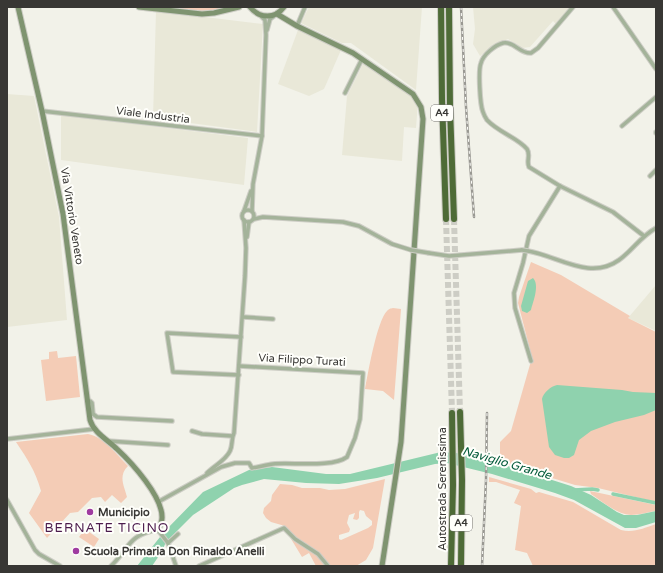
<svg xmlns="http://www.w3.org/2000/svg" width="663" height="573" font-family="'Varela Round',sans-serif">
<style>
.built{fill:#e9e8d8}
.green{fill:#f4ccb6;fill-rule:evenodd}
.water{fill:#8fd2ae}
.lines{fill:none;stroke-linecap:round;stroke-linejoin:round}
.canal{stroke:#8fd2ae;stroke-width:3.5}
.highway-tunnel{stroke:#cdcdc5;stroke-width:6;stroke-dasharray:6 3;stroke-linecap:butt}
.street-casing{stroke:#cdcdc5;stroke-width:5.5}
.secondary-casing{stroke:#cdcdc5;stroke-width:7}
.highway-casing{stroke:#cdcdc5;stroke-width:8}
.street{stroke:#a4b39a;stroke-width:3.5}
.secondary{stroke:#7f9470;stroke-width:5}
.highway{stroke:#4e6b37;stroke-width:6}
.rail-casing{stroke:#999892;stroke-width:2.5}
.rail{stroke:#fffffb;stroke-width:1;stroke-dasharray:3;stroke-linecap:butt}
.street-bridge-casing{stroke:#cdcdc5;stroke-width:5.5;stroke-linecap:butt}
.street-bridge{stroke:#a4b39a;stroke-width:3.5}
.poi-dot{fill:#9f3ba0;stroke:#fffffb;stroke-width:1.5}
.labels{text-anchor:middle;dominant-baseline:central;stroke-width:4;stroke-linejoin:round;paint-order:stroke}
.shield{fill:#fffffb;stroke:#747370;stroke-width:1}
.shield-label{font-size:10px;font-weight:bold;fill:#383734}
.street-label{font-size:11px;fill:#383734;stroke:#fffffb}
.poi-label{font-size:11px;font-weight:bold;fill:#383734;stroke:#fffffb;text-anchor:start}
.water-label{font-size:12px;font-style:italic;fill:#015939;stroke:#fffffb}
.quarter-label{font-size:13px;letter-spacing:1px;fill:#4c1c4d;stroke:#fffffb}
</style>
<rect width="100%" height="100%" fill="#f2f2e9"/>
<g class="built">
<polygon points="309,7 422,7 416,90 351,43 342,43 301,23"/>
<polygon points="473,7 571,7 556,24 553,21 530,47 522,48 508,39 494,45 480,56 473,44 475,29"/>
<polygon points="156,11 263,24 257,132 153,118"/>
<polygon points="298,30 341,50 324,89 309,96 278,84"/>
<polygon points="363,64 418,101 416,128 404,127 402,161 342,155 347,96"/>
<polygon points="7,94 34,96 59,217 67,320 7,327"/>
<polygon points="61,115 248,138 244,185 61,160"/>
<polygon points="656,285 656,331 628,318"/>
</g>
<g class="green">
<path d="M153 7H229C202 14 180 10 153 7Z"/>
<polygon points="531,262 561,275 630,316 628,318 656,332 656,502 598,488 575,485 500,462 500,442 511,431 531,361 533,361 518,303 519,297"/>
<path d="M393 308 401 309 394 400 383 391 365 389C368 373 377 321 387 311 390 308 390 309 393 308Z"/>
<polygon points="57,351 58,358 76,356 80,397 46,401 41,360 49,359 49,352"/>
<path d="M88 434C104 437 117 455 128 466 118 476 124 485 127 497L121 503 112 495 105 502 101 497 92 498 78 512 70 513 47 538 29 513 41 491C35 470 28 460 16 442Z"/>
<path d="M489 477 531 489 536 493 539 492 573 502 621 530C634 533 644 528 656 524V566H533L527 553 515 550 521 506 514 503 520 490 496 482H489Z"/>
<path d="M385 479 373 548 366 560 356 566H316L309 553 302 557 285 529V526L271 522 266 518 263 513 264 508 271 501 272 495 280 484 292 485 302 488H320L329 490 345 489ZM360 510 364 511 366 516 372 521V525L368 528 341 540 339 539V535L349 532 350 529 347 523 349 515 355 513 353 519 357 520 359 518V512Z"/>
<path d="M590 491 656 505V511C648 512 639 515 631 515 616 514 603 502 591 494Z"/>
<polygon points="85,529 99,539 94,547 79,537"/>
</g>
<g class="water">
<path d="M533 278C540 285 533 302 531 310L527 313 522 311 521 306 528 281Z"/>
<path d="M557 385 622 390 633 392 656 393V410L644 415 615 422 591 431 579 440 574 455 569 458H564L555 455 549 447 542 399C543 393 551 386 557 385Z"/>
<polygon points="441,452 470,454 571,486 591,495 617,512 624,515 637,515 656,511 656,522 636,528 625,528 574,500 555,493 492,474 447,463 435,464 377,478 339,484 306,483 264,479 242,485 234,488 193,515 166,542 161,553 152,566 137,566 160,537 163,536 164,532 203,492 249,470 272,467 326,474 350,474"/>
</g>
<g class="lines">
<g class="canal">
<polyline points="574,490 592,489 598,490"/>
<polyline points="613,494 656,503"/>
</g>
<g class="highway-tunnel">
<polyline points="446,219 452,413"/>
<polyline points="454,219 460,412"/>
</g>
<g class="street-casing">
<g id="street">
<path d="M573 7 538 48 531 53C520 54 514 41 503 43 495 45 483 55 481 63 478 70 480 105 483 112 484 115 485 117 487 120 498 132 518 138 527 149 531 155 526 161 529 167L560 186 613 212 644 236"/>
<polyline points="613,7 656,69"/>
<polyline points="297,26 305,7"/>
<polyline points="267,30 270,19 274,16"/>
<polyline points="345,93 362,59"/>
<polyline points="42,111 262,136"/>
<polyline points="622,126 656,97"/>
<polyline points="656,133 656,132"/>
<polyline points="650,176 656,170"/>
<circle cx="248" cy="216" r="6"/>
<polyline points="244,211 251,191"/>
<polyline points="252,211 253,184 262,136 266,35 265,20 261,16"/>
<polyline points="254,219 263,217 343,222 359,226 392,244 411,250"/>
<polyline points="247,237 249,222"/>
<path d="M528 251C558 256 590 281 619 260 633 250 640 237 656 228"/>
<polyline points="429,253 449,256 522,250"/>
<polyline points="243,317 273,319"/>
<polyline points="531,361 515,308 514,293 523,263 529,236 560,186"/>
<polyline points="239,375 173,372 167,333 241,337"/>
<polyline points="87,401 90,401 92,403 93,414 97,417 172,421"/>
<polyline points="192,431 202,434 232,436"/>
<polyline points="7,439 94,429"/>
<polyline points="108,441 168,445"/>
<path d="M207 473C214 466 226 460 230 451 233 445 231 439 234 433L245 276 246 248 244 220"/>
<polyline points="7,500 35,550 39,554 60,566"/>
<path d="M158 502 221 467 235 463H249L252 468C259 467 266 465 273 464 291 462 332 468 347 457L355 438 360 419 363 373 239 366"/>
<polyline points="168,543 178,534"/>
<path d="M111 566C129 549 128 534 158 530L168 543 176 566"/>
<polyline points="199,566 284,528 295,539 318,554 328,566"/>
</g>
</g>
<g class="secondary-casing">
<g id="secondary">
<path d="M18 7 42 111 63 214 90 420C94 433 108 440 117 449 132 463 163 497 162 518 162 522 160 526 158 530"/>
<polyline points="139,7 202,14 214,13 239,7"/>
<path d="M250 7C260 19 275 19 284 7"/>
<polyline points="277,14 297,26 353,53 413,94 421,107 423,119 401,442 382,566"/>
</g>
</g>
<g class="highway-casing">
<g id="highway">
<polyline points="441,7 442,99 446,219"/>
<polyline points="449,7 450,108 454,219"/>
<polyline points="460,412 462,480 461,566"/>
<polyline points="451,566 453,485 452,413"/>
</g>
</g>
<use href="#street" class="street"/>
<use href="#secondary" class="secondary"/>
<use href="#highway" class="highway"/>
<g class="rail-casing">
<g id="rail">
<polyline points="461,7 466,107 474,217"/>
<polyline points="482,566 486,480 487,413"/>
</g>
</g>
<use href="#rail" class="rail"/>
<g class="street-bridge-casing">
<g id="street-bridge">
<polyline points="411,250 429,253"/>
<polyline points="522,250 528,251"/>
</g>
</g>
<use href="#street-bridge" class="street-bridge"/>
</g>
<g class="poi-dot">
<circle cx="90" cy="512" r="4"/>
<circle cx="76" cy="551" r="4"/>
</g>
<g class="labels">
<g class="shield">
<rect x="431" y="105" width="22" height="16" rx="3"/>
<rect x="450" y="515" width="22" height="16" rx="3"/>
</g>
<g class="shield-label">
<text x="442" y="113">A4</text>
<text x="461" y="523">A4</text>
</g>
<g class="street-label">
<text transform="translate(153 115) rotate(7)">Viale Industria</text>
<text transform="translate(72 216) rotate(81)">Via Vittorio Veneto</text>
<text transform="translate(302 360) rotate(3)">Via Filippo Turati</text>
<text transform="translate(442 489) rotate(-90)">Autostrada Serenissima</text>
</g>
<g class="poi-label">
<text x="98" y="512">Municipio</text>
<text x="84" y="551">Scuola Primaria Don Rinaldo Anelli</text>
</g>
<g class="water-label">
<text transform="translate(507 463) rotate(16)">Naviglio Grande</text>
</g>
<g class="quarter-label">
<text x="107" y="528">BERNATE TICINO</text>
</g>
</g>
<rect width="663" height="573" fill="none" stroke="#383734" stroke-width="16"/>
</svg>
